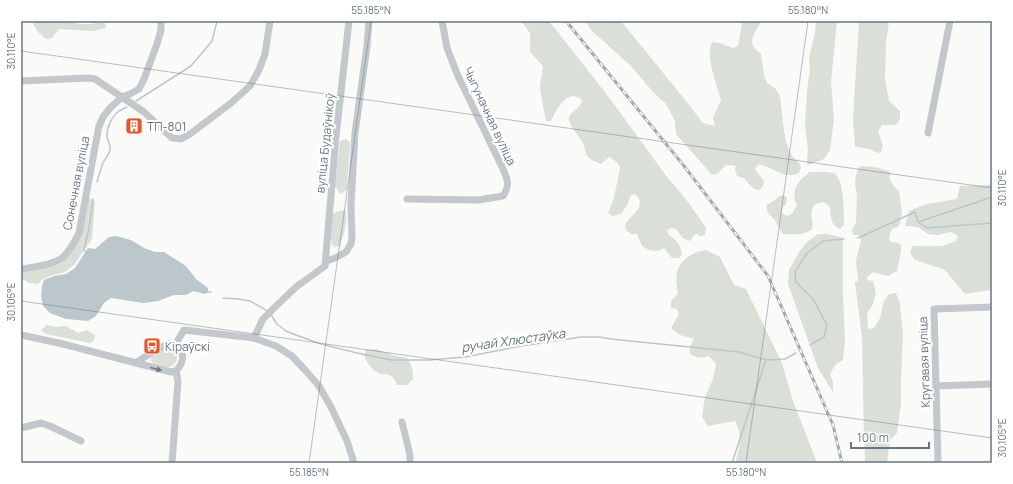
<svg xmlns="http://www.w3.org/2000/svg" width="1013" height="484" font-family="Manrope,sans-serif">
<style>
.green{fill:#dadfd7}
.water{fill:#bbc7cb}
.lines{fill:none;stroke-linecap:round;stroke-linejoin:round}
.stream{stroke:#bbc7cb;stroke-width:1.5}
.minor{stroke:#c3c8cc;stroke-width:7}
.rail-casing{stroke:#a2aab0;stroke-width:3}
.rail{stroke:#fff;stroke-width:1.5;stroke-dasharray:4.5;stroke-linecap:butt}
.oneway{fill:#6a7a87}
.ticks{fill:none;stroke:#657683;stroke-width:1;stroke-opacity:0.45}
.labels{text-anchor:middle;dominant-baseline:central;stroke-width:4;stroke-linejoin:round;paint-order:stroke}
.street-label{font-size:12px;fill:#657683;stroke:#fff}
.poi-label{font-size:12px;fill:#657683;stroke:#fff;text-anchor:start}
.water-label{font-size:13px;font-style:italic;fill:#60757c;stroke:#fff}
.neatline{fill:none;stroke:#657683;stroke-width:1.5}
.ticks-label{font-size:10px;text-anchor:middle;fill:#657683}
</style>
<rect width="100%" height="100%" fill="#fafaf8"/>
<g class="green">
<polygon points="34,21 67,21 79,24 90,24 99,23 105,23 106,28 93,31 59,29 52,38 46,39 37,31 33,23"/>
<path d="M521 21H549L608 96 667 177C682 193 694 210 706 228L705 235 700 236 696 233 690 241 683 238 676 229 671 228 667 230 668 234C676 239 680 244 682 254L679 258H672L664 248 658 251 649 250 642 246 637 234H631L626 230 625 224 639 208 640 200 635 194 631 195 627 205 621 214 613 216 608 213 614 198 620 168 617 162 609 157 601 164C597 162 590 160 587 156 585 153 585 147 583 144 580 135 567 125 569 117 572 110 580 109 582 100 567 87 556 110 551 121H546L544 112 540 87 543 66 530 52V33Z"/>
<path d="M585 21H621L686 101 703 123 715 126 713 118 721 100C717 84 705 58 712 42L719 43 733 48 738 46 742 23 756 21H762C754 34 745 43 761 54L764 75 767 83 775 88 780 96 784 131 787 145 792 156 799 163 801 168 799 173C784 180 773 167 758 164L755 169C759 177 769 180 760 190L754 189 749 184 744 178 737 176 735 170 736 166 726 165 717 174 712 175 676 134 675 121 666 104 652 91 631 66 592 31Z"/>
<polygon points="816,21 837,21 831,82 834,119 830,150 824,159 808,165 807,162 808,150 805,125 807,92 810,68 809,58 815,33"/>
<polygon points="859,21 889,21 886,44 885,78 889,101 900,111 900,119 896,125 882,125 878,131 883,146 881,152 877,153 872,150 855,146 853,118"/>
<polygon points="346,139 350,142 347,190 340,194 335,186 340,141"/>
<polygon points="860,166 875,167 889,171 891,174 889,177 891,182 899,192 902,212 899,226 896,228 893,228 890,233 889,239 891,242 898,243 901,245 901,251 897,271 888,276 873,272 867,277 867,280 873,281 876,293 873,304 867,314 868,329 874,328 880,318 884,301 889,294 896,293 900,304 903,334 901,378 901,403 897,433 890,440 887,463 865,463 864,438 862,336 855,283 858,280 856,261 861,240 859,235 853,235 852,230 856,223 857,196 855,184 856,175"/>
<path d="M810 172H827L834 173C836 174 837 176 838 178 844 188 844 213 844 225L840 229C830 224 831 217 830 207L824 202 815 204C808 215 814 218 812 229 804 235 793 235 783 234 780 230 778 226 776 222 771 215 765 213 767 204 775 202 775 198 782 195L787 197 786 204 782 208V213L787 216 792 214 797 205C790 190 798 181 810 172Z"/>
<polygon points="992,185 992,290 965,294 945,270 915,260 910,253 913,246 942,246 956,241 958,236 951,232 938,235 928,234 918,227 905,226 909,211 927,204 957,199 960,186"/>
<polygon points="90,198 95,202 92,239 74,265 65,272 53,275 43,279 38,284 29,283 21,278 21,272 55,264 73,247 87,200"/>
<path d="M343 210 346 212C347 225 344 233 340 246L335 247 332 245 330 234 331 214Z"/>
<polygon points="818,234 827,234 843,238 843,296 845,342 843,360 836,364 830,374 833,383 833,392 818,368 788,284 789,270 799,252 808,241"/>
<path d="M706 250 720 257 734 285 746 289 782 363 793 401 817 463H735C740 448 743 435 735 421L708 426 702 417 705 397 713 379 716 364 709 356C700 359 698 358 690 354V347L694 339 678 334 671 328 679 314 677 309 671 308C670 301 673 298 678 294 677 286 675 276 678 269 683 258 695 251 706 250Z"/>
<polygon points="47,325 56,327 66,326 78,333 87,330 95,335 94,340 90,343 46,334 41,330"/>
<path d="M165 348C182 348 181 370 162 367 157 366 155 365 151 361 151 353 158 351 165 348Z"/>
<path d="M376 349 396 356 407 358C412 365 413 371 413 379L407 385H397C396 382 394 378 392 377 388 373 384 375 380 374 371 370 367 363 364 355L366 350Z"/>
</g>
<polygon class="water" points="116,236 131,240 144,248 155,252 164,252 186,266 196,279 208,288 208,292 205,294 193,291 186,295 174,295 158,301 143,303 111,298 104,303 96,316 88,321 66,319 50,313 43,306 41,296 42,286 44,280 54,276 66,274 75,268 88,248 95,249 109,237"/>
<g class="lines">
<g class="stream">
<polyline points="136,101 191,66 212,41 217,21"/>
<path d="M97 182C99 175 101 167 104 161 106 158 109 155 110 150 111 145 107 140 107 135 107 127 112 116 119 111 121 110 125 108 127 107"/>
<polyline points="918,222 992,197"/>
<polyline points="858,238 915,212 918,222 927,228 992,223"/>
<polyline points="86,253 84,249 89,229 93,199"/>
<polyline points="207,292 211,292"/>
<polyline points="223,298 239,299 250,301 266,310"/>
<polyline points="271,315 277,324 286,331 296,335 321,344 357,353 391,360 429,360 465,357 521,346 581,337 599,337 611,339 739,352 766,360"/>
<polyline points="810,345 824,337 827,325 813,299 796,282 795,272 807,253 823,241 844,239"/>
<polyline points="732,463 766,360 785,359 796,353"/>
</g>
<g class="minor">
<polyline points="21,81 88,78 95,79 144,112 172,138 181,139 190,134 231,103 250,86 259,70 265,54 270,21"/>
<polyline points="928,133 950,21"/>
<path d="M407 199 478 200 503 196C510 186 508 180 503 169L458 76 447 48 442 21"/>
<polyline points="326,261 335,258 346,252 351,244 352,237 351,205 355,133 367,46 369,21"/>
<path d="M21 269C33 267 54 265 63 257 70 251 75 241 79 233L99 126 103 117 110 108 122 97 130 94 139 89 144 79 157 44 161 30V21"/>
<path d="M21 335 59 343 171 372 176 371C186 360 185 350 171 343L155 350 136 363"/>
<polyline points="254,338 263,319 273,309 296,287 325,266 336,136 349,21"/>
<polyline points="175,345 184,330 254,338 276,346 292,356 305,370 319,386 331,407 347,441 354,463"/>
<polyline points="936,386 992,384"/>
<polyline points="402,422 410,455 410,463"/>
<polyline points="21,428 41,423 50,426 81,441"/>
<polyline points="172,463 178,381 176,371"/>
<polyline points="938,463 934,309 992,307"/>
</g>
<g class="rail-casing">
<polyline id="rail" points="566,21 684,166 768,276 833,425 842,463"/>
</g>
<use href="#rail" class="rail"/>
</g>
<defs><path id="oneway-solid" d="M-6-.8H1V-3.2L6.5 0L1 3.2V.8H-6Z"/></defs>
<use class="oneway" href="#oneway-solid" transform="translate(156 369) rotate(15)"/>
<path class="ticks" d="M21 51 992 188M21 301 992 438M309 463 371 21M746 463 808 21"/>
<defs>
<g id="building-square" transform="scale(0.9)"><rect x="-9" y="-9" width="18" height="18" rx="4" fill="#e4572e" stroke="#fff"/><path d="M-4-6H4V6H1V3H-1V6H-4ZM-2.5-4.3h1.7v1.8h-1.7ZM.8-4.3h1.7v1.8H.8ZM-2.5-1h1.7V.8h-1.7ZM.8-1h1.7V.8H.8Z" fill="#fff"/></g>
<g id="bus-square" transform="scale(0.9)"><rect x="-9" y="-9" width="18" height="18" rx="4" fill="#e4572e" stroke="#fff"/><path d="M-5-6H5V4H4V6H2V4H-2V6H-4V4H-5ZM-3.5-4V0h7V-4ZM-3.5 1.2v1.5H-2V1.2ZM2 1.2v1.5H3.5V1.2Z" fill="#fff"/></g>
</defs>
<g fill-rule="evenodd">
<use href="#building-square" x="134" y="126"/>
<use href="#bus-square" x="152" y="346"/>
</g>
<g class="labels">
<g class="street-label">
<text transform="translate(490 116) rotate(65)">Чыгуначная вуліца</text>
<text transform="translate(325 143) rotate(-84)">вуліца Будаўнікоў</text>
<text transform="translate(76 183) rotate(-79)">Сонечная вуліца</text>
<text transform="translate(924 362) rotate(-92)">Кругавая вуліца</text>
</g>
<g class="poi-label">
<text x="147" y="126">ТП-801</text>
<text x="165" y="346">Кіраўскі</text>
</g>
<g class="water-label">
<text transform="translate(513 340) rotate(-8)">ручай Хлюстаўка</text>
</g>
</g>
<rect width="1013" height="484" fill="none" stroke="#ffffff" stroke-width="44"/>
<path d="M851 442v6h78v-6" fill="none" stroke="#657683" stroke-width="2"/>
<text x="857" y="442" font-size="12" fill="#657683" stroke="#ffffff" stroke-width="3" paint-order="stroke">100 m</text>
<rect x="22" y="22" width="969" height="440" class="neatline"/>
<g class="ticks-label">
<text x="371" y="14">55.185°N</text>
<text x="808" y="14">55.180°N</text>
<text transform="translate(11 51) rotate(-90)" y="4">30.110°E</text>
<text transform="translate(1002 188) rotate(-90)" y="4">30.110°E</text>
<text transform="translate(11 302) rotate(-90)" y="4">30.105°E</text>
<text transform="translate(1002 438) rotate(-90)" y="4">30.105°E</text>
<text x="309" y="476">55.185°N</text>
<text x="746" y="476">55.180°N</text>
</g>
</svg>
